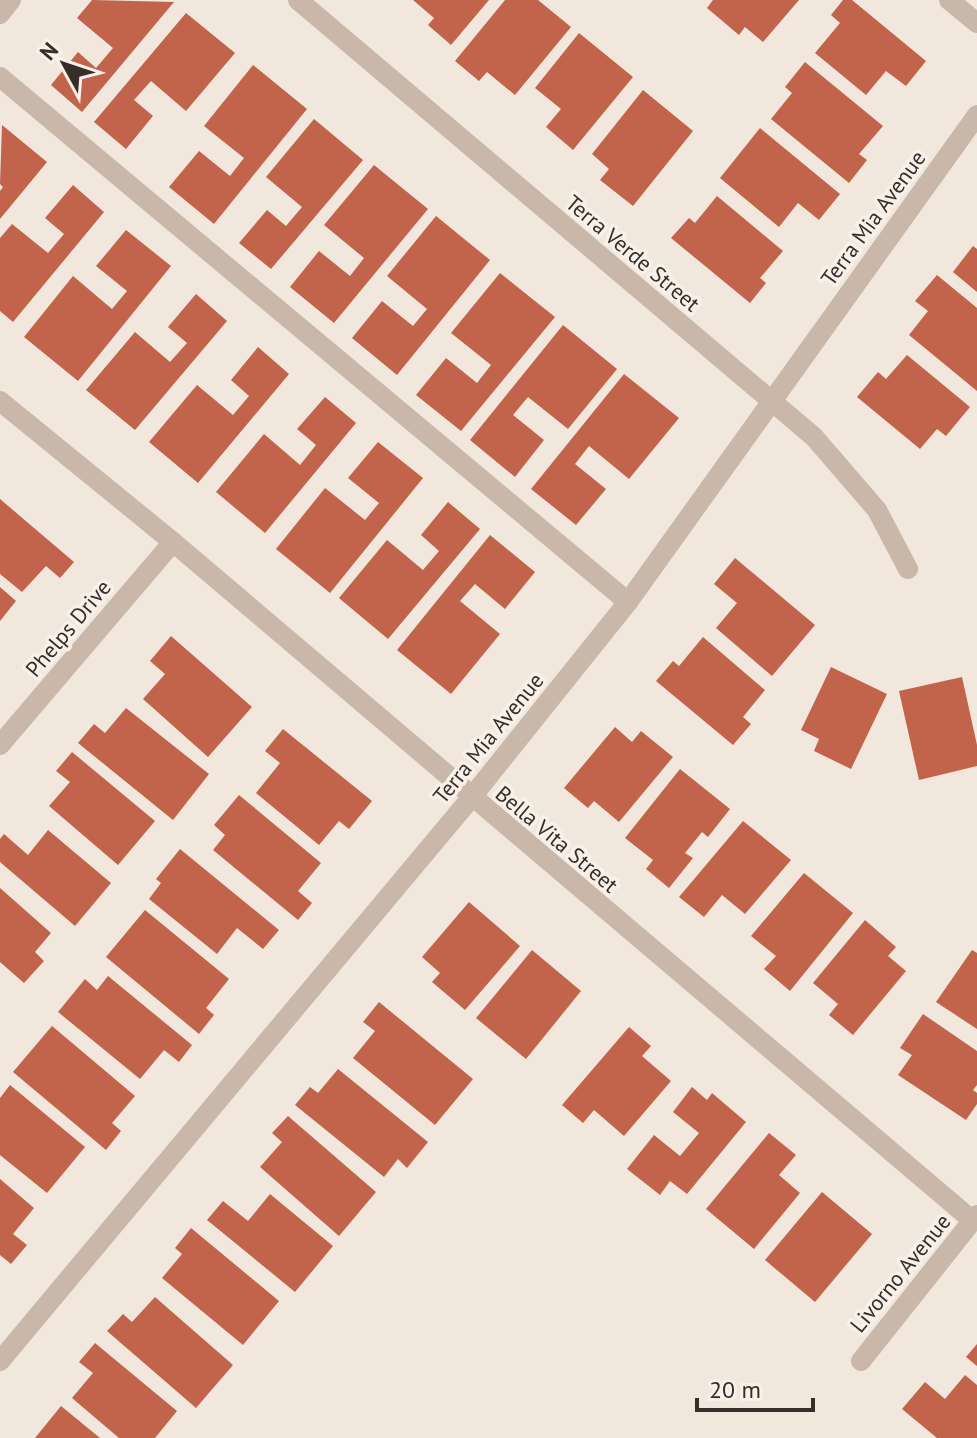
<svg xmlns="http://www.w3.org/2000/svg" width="977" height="1438" font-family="'PT Sans',sans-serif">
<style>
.building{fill:#c1644b}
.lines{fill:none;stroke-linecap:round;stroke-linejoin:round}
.lane{stroke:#c9b7a9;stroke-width:20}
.street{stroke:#c9b7a9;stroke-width:20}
.labels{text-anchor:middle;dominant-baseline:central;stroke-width:7;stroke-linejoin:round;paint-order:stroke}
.street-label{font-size:22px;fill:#372d29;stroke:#f9f1e9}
</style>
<rect width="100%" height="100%" fill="#f1e7dd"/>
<g class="building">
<polygon points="92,0 174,2 82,112 51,85 78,52 96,68 113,48 77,18"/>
<polygon points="413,0 489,0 451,45 428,25 434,18"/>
<polygon points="505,0 538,0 571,27 515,95 487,72 479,81 455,61"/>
<polygon points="713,0 799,0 763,42 745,27 739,35 707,8"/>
<polygon points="843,0 852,0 926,61 906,86 886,71 866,95 815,53 840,23 831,15"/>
<polygon points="186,13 235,53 186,111 151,81 134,100 153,116 126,149 94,122"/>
<polygon points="579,33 633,77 573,150 546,127 561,109 535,88"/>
<polygon points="805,62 883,126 859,154 867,160 849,183 771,119 792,93 785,87"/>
<polygon points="253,65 307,109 214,224 169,187 199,151 230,176 244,158 204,126"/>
<polygon points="643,90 693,131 633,206 600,180 609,169 592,154"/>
<polygon points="314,119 363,160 271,269 239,243 267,210 286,226 302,207 266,177"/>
<polygon points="2,125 47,162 0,219 0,191 3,187 0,184"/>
<polygon points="760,128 840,194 819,220 798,203 779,227 720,178"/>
<polygon points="374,165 428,209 334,323 290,287 319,251 350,276 364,258 324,225"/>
<polygon points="73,185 104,212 13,322 0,311 0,238 12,224 48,253 64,234 45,218"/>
<polygon points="717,196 783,251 760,278 766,283 750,303 671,238 689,218 695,223"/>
<polygon points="436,216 490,260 397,375 352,338 382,301 413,326 427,309 387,276"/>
<polygon points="126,230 171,266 78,381 24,337 73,276 112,309 127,291 96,266"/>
<polygon points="973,246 977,249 977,292 953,272"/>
<polygon points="500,273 555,317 461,431 416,395 446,358 477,383 491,365 451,333"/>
<polygon points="937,275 977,308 977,391 909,335 928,311 915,301"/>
<polygon points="196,294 227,321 135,430 86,390 135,332 170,362 187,343 168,327"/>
<polygon points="563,325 617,369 568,429 528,397 513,415 544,440 515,477 470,440"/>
<polygon points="258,347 289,374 198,483 149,442 197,385 233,415 249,396 231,380"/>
<polygon points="907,355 970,407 946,436 937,429 920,449 857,397 878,372 886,379"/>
<polygon points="624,374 679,418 629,479 589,446 575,464 606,489 576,525 531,489"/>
<polygon points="325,397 356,423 265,533 216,492 264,434 300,465 316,445 297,429"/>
<polygon points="378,442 423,478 330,593 276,549 325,488 365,520 379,503 348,478"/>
<polygon points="0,499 74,562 60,578 46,566 22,592 0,574"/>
<polygon points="448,502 480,529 388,639 339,598 387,540 423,570 439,551 421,535"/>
<polygon points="490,535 535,572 505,609 475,584 460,601 500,634 451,694 397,650"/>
<polygon points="735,558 815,625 772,676 716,628 737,603 714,584"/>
<polygon points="0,587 16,601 0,621"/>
<polygon points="171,636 252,707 208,757 143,699 165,674 150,661"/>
<polygon points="703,637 765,690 743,717 751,724 733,745 656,681 673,661 679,666"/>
<polygon points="831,667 887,694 851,769 814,751 819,739 801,730"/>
<polygon points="962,677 977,745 977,766 919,780 899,691"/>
<polygon points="126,708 209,774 173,820 78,743 94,724 105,733"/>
<polygon points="615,727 632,742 641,731 673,757 619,822 594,801 588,808 564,788"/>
<polygon points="283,729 372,801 349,829 339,821 319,845 256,793 280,763 265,751"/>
<polygon points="72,752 155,821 118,865 49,806 70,782 56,771"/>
<polygon points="680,769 730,809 708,837 702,832 685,853 693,858 669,888 646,869 653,860 625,838"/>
<polygon points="239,795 321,863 298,891 312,903 298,920 213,850 225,835 214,825"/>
<polygon points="743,821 791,860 745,914 722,895 704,917 679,897"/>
<polygon points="48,830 111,883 75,926 0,862 0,839 4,834 28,855"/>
<polygon points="180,849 279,930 263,949 237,928 217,954 149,899 161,883 156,879"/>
<polygon points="804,873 853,913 790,991 764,969 776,956 751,936"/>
<polygon points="0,888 51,933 35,952 44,961 24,983 0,962"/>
<polygon points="469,902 520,946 465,1010 432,982 440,973 422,957"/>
<polygon points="145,910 229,979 206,1008 214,1015 199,1034 106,957"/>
<polygon points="865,920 896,947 888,956 906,971 853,1035 829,1015 838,1004 813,983"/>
<polygon points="532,950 581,991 526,1059 476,1018"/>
<polygon points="972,950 977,953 977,1029 936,1002"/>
<polygon points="108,976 192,1045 179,1062 164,1050 140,1079 58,1012 85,979 97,990"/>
<polygon points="379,1002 473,1079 435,1125 353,1058 375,1031 363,1022"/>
<polygon points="923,1014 977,1051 977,1085 973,1090 977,1093 977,1104 966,1120 898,1075 912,1055 900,1048"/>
<polygon points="52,1026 135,1096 112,1123 121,1131 106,1150 13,1072"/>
<polygon points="629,1027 651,1046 642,1056 671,1081 624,1136 594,1110 583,1123 562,1105"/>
<polygon points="338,1069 428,1142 407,1168 398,1159 384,1177 295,1105 310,1087 318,1093"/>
<polygon points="10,1085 85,1147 47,1193 0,1155 0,1098"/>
<polygon points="692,1087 707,1100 712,1093 746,1122 687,1194 670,1181 660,1195 627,1169 654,1135 680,1156 699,1133 673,1112"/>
<polygon points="288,1116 376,1192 339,1236 260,1167 282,1142 272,1133"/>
<polygon points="769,1133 796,1155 779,1175 800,1193 754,1249 706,1209"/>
<polygon points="0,1179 34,1208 13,1234 27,1245 11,1264 0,1255"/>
<polygon points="822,1192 872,1234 815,1302 765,1260"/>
<polygon points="270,1194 333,1246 295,1292 207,1220 223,1201 248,1221"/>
<polygon points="191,1228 279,1301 243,1345 162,1278 182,1254 175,1248"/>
<polygon points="155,1297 233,1365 196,1408 107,1331 123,1314 132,1322"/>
<polygon points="95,1343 177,1411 155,1438 119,1438 72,1398 93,1373 79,1362"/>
<polygon points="977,1344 977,1366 966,1357"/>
<polygon points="965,1375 977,1385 977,1438 937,1438 902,1409 925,1382 945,1399"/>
<polygon points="61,1406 100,1438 35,1438"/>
</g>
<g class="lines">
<polyline class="lane" points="0,77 628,602"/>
<g class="street">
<polyline points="298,0 814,437 877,510 908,569"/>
<polyline points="949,0 977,23"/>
<polyline points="0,14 11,0"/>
<polyline points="0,401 173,542 973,1221"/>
<polyline points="0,745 173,542"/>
<polyline points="0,1361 471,798 628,602 977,115"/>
<polyline points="861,1361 977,1215"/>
</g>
</g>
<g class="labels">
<g class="street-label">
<text transform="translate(873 218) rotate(-54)">Terra Mia Avenue</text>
<text transform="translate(633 253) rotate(40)">Terra Verde Street</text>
<text transform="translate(68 628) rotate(-50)">Phelps Drive</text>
<text transform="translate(488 738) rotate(-51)">Terra Mia Avenue</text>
<text transform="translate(557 839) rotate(40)">Bella Vita Street</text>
<text transform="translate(900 1273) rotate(-51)">Livorno Avenue</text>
</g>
</g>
<g transform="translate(64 64) rotate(310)" stroke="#f9f1e9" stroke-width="6" paint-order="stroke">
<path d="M0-6L14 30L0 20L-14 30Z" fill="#372d29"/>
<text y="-12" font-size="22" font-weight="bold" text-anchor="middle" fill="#372d29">N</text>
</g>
<path d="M697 1398v12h116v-12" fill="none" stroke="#372d29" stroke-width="4"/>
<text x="709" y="1398" font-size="24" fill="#372d29" stroke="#f9f1e9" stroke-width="6" paint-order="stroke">20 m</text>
</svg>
